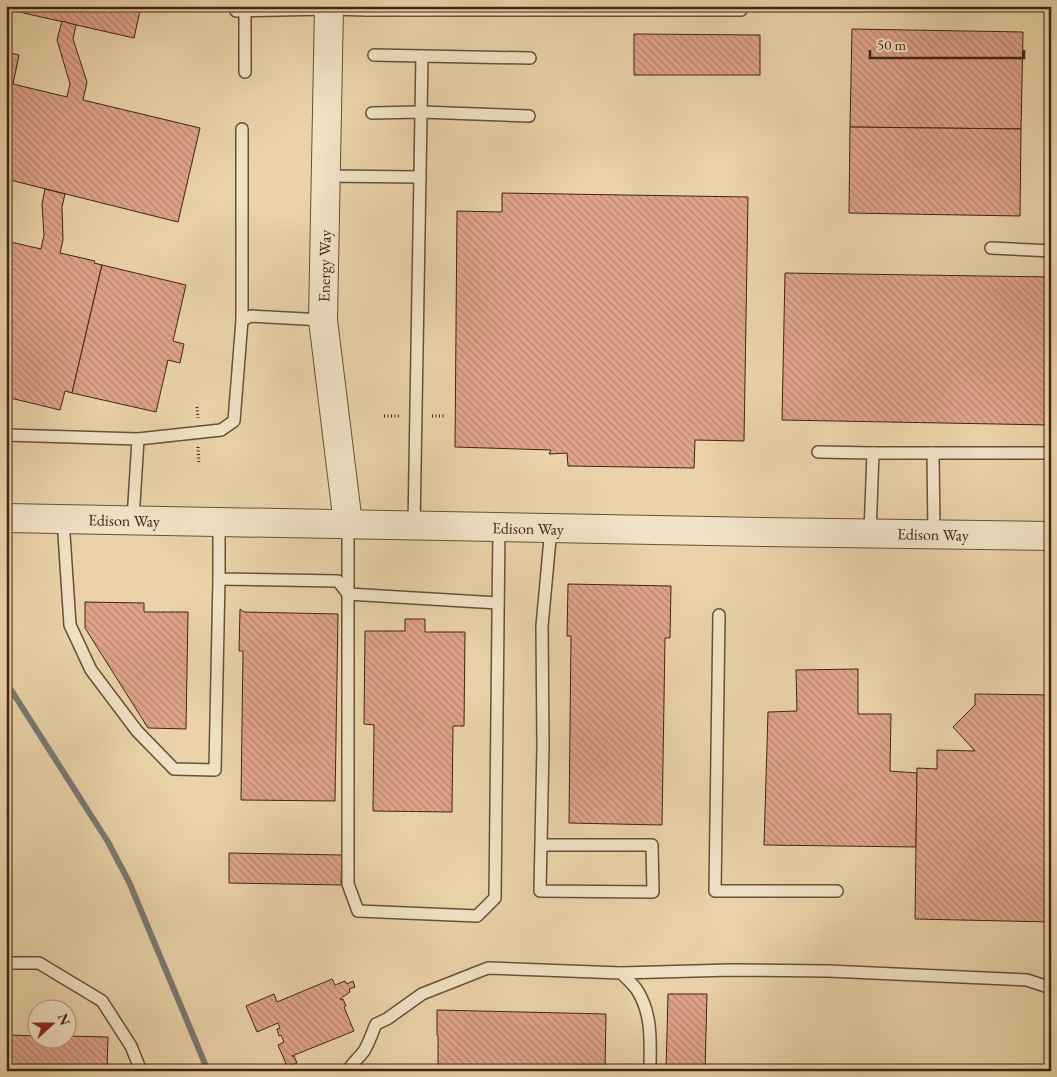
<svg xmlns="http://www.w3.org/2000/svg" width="1057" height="1077" font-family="'EB Garamond',serif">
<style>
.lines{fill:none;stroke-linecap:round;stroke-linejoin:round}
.stream{stroke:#787b73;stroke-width:6}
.building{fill:url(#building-back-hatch);stroke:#402514}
.service-casing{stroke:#6a5039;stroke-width:14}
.tertiary-casing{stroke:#6a5039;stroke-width:30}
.path{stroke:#402514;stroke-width:3;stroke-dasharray:1 2.5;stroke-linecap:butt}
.service{stroke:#f1e2c6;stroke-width:11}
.tertiary{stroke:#f1e2c6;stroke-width:28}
.labels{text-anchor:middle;stroke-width:4.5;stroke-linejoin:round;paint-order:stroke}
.street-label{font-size:16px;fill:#402514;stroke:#f1e2c6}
</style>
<defs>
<pattern id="building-back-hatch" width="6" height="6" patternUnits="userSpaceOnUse" patternTransform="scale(1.25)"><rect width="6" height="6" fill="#e0a48b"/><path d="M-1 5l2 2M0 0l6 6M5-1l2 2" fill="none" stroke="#b78570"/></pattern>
</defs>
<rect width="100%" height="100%" fill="#ead3a8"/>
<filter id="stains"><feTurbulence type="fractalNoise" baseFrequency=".004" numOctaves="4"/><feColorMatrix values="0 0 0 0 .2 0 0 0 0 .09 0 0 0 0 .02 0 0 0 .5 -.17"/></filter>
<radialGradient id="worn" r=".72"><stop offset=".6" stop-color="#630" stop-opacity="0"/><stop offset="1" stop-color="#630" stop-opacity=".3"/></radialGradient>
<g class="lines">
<path class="stream" d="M6 682 108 842 129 882 208 1071"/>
</g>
<g class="building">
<path d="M6 6H141L134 38 6 9Z"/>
<path d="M62 21 76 25 73 39 87 82 83 100 200 128 178 222 6 179V52L19 55 13 84 67 97 70 84 57 40Z"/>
<path d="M852 29 1023 32 1021 129 850 127Z"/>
<path d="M634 34 760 35V75H634Z"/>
<path d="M850 127 1021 129 1020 216 849 213Z"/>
<path d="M45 189 65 194 62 207 63 240 60 253 95 261 94 263 102 265 72 393 65 391 60 410 6 397V241L41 249 44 235 42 204Z"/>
<path d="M502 193 748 197 744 441 695 440 694 468 568 466 567 453 549 454 551 450 455 447 457 211 502 212Z"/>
<path d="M102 265 186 285 173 341 184 344 180 363 168 360 156 412 72 393Z"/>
<path d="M785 273 1051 277 1050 425 782 420Z"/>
<path d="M568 584 671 586 670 638H665L662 825 569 823 571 636H567Z"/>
<path d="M85 602 144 603V612H188L186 729 148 728 85 628Z"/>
<path d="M240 609 244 612 338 614 335 801 241 800 243 651H239Z"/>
<path d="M405 619H425V632H465L464 726H453L452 812 373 811 374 725 364 724 365 631H405Z"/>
<path d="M858 669V714H891L890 771 917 773 916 847 764 845 768 712 797 711 796 670Z"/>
<path d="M975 694 1051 695V922L915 919 917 768 937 769V750L975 751 953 727 975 705Z"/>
<path d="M229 853 342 855 341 885 229 883Z"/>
<path d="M332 979 335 985 345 981 347 984 353 981 355 987 349 989 350 992 340 999 341 1000 343 999 346 1006 344 1007 354 1031 292 1056H294L297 1063 287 1066 278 1045 284 1042 281 1035 279 1036 277 1029 280 1028 278 1023 257 1032 246 1006 274 994 277 1002Z"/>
<path d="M668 994H707L705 1071H666Z"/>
<path d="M437 1010 606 1014 605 1071H438V1035H437Z"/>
<path d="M6 1035 38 1036V1040H68V1036L108 1037 107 1071H6Z"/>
</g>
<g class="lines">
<g class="service-casing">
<g id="service">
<path d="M233 6 236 11 329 9 367 10V6"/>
<path d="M367 10H741V6"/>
<path d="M374 55 422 56"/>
<path d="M245 72V11"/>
<path d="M372 113 421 112 529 116"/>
<path d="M242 129V320"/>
<path d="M325 176 420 177"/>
<path d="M991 248 1051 251"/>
<path d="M6 435 138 439 133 520"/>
<path d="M138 439 221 430 234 421 242 320 251 316 323 320"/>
<path d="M818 452 873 453 870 534"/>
<path d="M873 453H933L934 534"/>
<path d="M933 453H1051"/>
<path d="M63 519 70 625 91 670 137 731 174 769 215 770 219 579"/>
<path d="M219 522V579L338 581 348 594 498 603"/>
<path d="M348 525V884L358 911 477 916 495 898 499 527"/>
<path d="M414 526 422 56 530 58"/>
<path d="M719 615 715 891H837"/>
<path d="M541 845H652L653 892 540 891 543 746 542 626 551 528"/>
<path d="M6 963H39L102 1001 131 1046 141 1071"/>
<path d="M621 973 730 970 828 971 1027 980 1051 988"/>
<path d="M348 1071C352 1063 359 1058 364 1051 369 1043 372 1033 376 1024L387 1019 422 994 488 968 621 973C626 978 633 984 637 990 653 1015 650 1043 650 1071"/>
</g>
</g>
<g class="tertiary-casing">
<g id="tertiary">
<path d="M329 6 323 320 348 524"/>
<path d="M6 518 762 532 1051 536"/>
</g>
</g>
<g class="path">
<path d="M197 407 198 418"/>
<path d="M384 416H401"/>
<path d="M432 416H444"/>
<path d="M198 447 199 464"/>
</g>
<use href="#service" class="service"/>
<use href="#tertiary" class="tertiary"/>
</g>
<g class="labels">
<g class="street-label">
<text transform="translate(324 266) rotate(-89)" y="6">Energy Way</text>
<text transform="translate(124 520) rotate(1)" y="6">Edison Way</text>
<text transform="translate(528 528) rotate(1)" y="6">Edison Way</text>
<text transform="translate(933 534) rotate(1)" y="6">Edison Way</text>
</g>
</g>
<rect width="1057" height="1077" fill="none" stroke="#ead3a8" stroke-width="25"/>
<rect x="8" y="8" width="1042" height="1062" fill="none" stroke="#402514" stroke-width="2.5"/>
<rect x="12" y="12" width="1032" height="1052" fill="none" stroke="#402514"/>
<g transform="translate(52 1024) rotate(69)"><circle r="24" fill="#f1e2c6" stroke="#aa967f"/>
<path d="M0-4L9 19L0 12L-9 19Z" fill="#8f2418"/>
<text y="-8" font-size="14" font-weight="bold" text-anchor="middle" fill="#402514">N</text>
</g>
<path d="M870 50v8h154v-8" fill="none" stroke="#402514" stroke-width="2.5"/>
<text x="877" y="50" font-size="15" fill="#402514" stroke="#f1e2c6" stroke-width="4" paint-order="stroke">50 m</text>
<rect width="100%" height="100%" filter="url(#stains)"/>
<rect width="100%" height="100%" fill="url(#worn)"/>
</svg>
